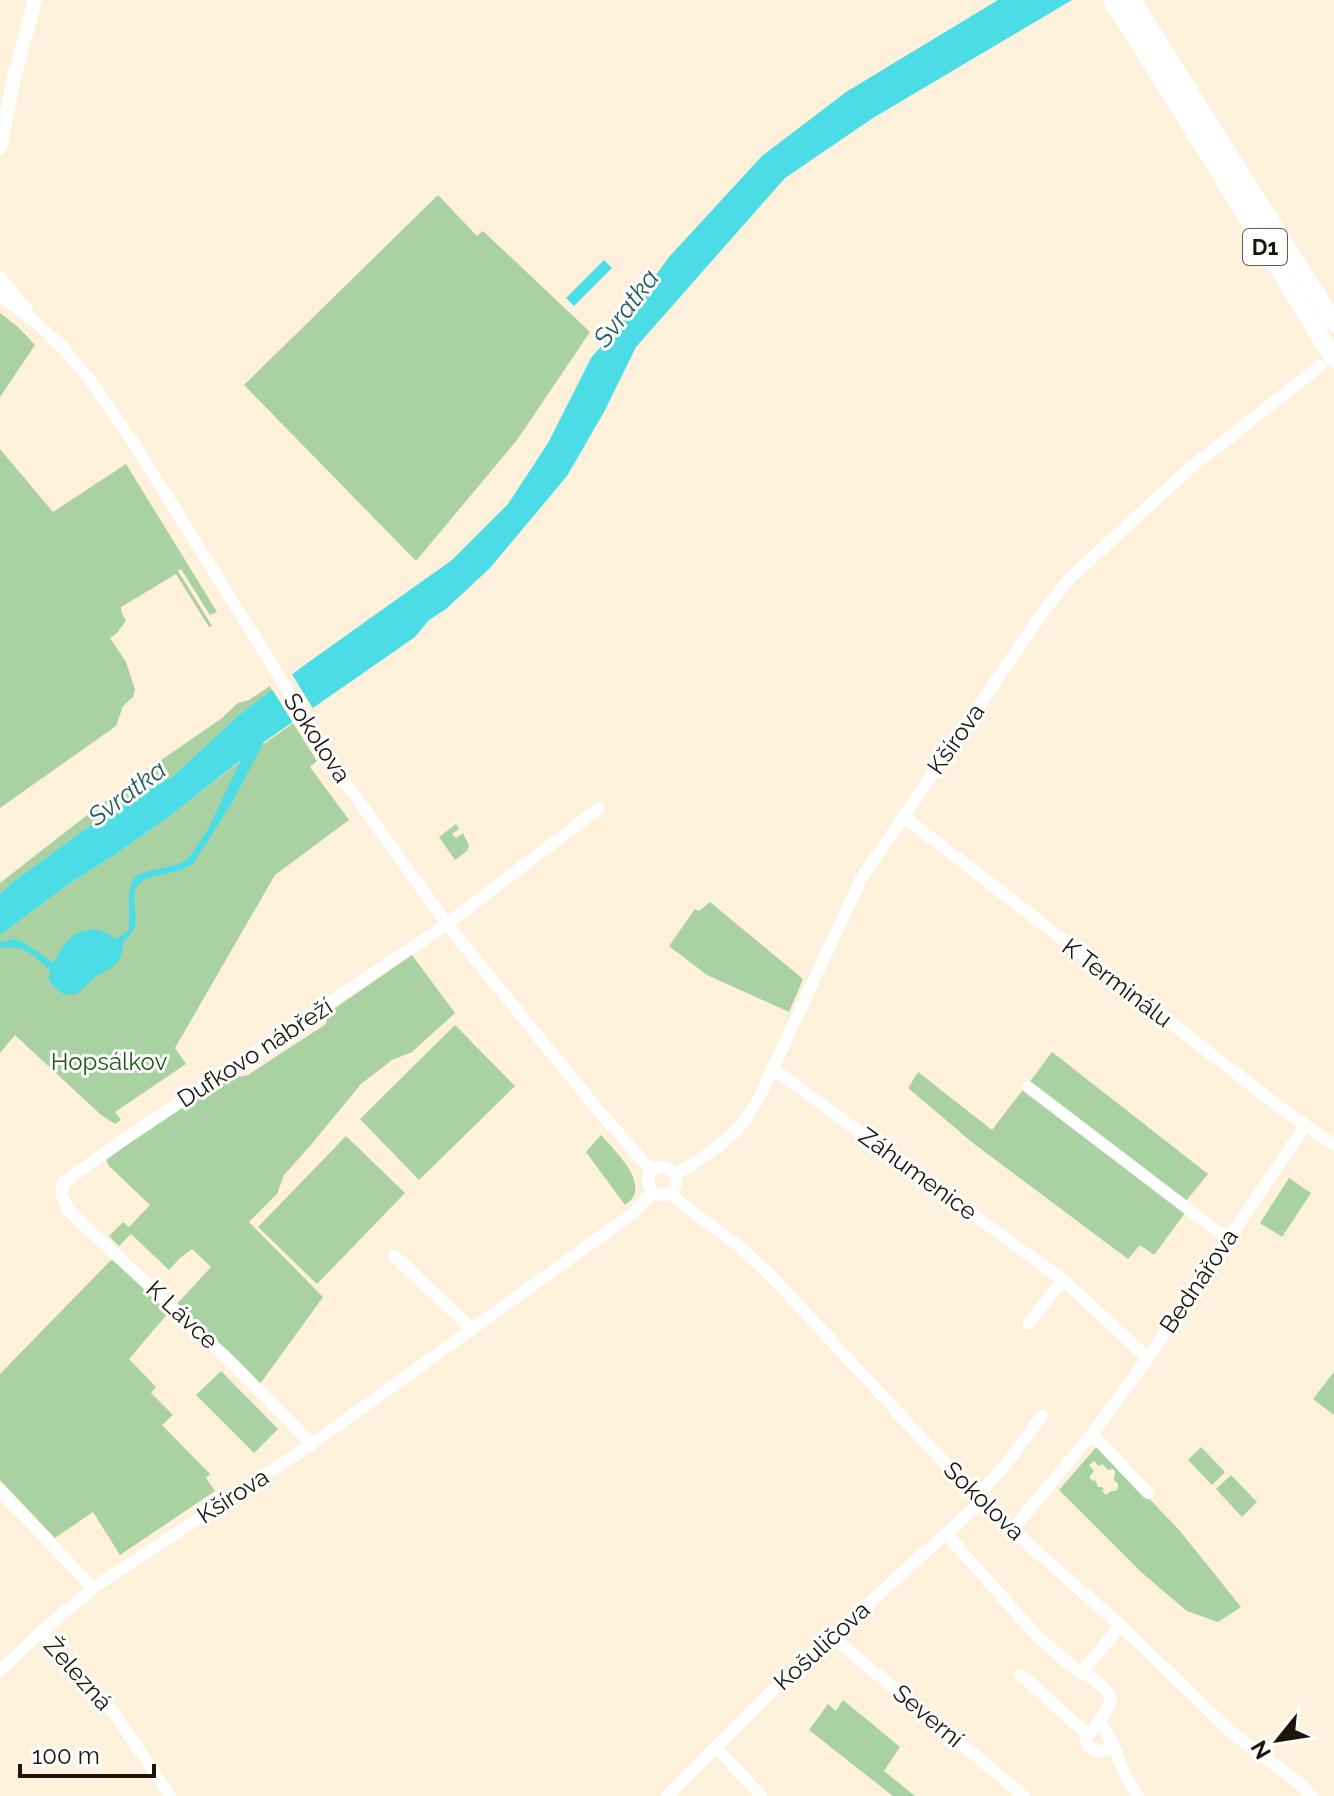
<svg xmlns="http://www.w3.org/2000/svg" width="1334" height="1796" font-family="Raleway,sans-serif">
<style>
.green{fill:#aad1a2;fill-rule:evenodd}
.water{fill:#4cdce6}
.pier{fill:#fef1dc}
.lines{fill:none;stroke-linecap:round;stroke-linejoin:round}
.minor{stroke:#fff;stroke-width:12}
.major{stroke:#fff;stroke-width:14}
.highway{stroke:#fff;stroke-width:18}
.labels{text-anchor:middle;stroke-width:6;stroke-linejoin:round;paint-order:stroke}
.shield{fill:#fff;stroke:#5f5b55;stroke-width:2}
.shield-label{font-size:22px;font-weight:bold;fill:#1b150c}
.street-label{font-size:24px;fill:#1b150c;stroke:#fff}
.park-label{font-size:24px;fill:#205c13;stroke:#fff}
.water-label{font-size:26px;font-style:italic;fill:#245e62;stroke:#fff}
</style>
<rect width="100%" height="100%" fill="#fef1dc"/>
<g class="green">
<path d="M438 195 477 236 483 231 590 332 517 440 416 561 244 385Z"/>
<path d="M0 313 18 327 35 345 0 397Z"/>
<path d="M0 449 53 512 126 464 217 612 210 615 181 569 178 571 212 626 209 627 176 574 121 607V611L126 621 117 633 110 638 126 662 135 690 133 697 123 706 116 726 0 808Z"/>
<path d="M270 686 272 690 241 713 173 776 98 820 14 881 0 894V883L131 781 222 718 238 703 249 700Z"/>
<path d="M293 723 317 761 310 767 349 820 275 875 175 1048 186 1064 115 1112 121 1120 115 1124 101 1115 15 1035 0 1053V935L69 884 116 854 174 813 243 759Z"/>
<path d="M456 824 459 829 452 834 456 838 463 833 469 846 467 851 455 860 439 837Z"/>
<path d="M710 902 803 979 789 1012 707 975 669 946 695 909 699 911Z"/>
<path d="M412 955 455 1013 412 1052 392 1060 361 1084 310 1146 284 1175 277 1194 249 1222 323 1297 260 1384 176 1305 211 1267 192 1249 180 1258 169 1270 131 1234 119 1246 109 1236 123 1222 129 1227 150 1205 108 1165 106 1158 225 1079 248 1075 326 1024 328 1013Z"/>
<path d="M455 1025 515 1086 419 1180 360 1119Z"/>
<path d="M1052 1052 1208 1174 1186 1201 1029 1083Z"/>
<path d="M918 1072 992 1130 1025 1087 1185 1213 1154 1255 1140 1245 1128 1259 973 1143 908 1088Z"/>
<path d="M601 1135C615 1151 654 1187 625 1205L586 1152Z"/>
<path d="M346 1136 405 1193 317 1284 258 1227Z"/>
<path d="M1289 1178 1311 1193 1282 1237 1260 1223Z"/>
<path d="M111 1260 116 1262 169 1312 129 1359 156 1387 151 1393 173 1415 162 1425 210 1474 206 1478 215 1491 120 1555 93 1512 55 1538 0 1480V1374Z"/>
<path d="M221 1371 278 1429 254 1453 196 1395Z"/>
<path d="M1334 1372V1415L1313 1399Z"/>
<path d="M1098 1445 1180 1531 1241 1607 1218 1622 1187 1611 1141 1572 1059 1490ZM1094 1461 1099 1466 1102 1464 1108 1470 1113 1469 1115 1471 1114 1480 1118 1484V1488L1115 1491H1111L1106 1495 1102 1491 1104 1489 1102 1487H1098L1095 1480 1093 1481 1089 1477 1094 1471 1089 1465Z"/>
<path d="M1201 1447 1225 1472 1212 1485 1188 1460Z"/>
<path d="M1231 1475 1257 1502 1242 1517 1216 1489Z"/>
<path d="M843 1700 900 1747 884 1771 915 1796H893L809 1730 828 1704 836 1711Z"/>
</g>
<g class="water">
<path d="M998 0H1072L873 118 785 178 636 347 604 412 567 476 490 568 446 609 429 620 415 637 264 742 230 806 193 864 181 870 145 879 136 887 134 897 136 920 135 927 131 934 124 941 120 959 115 965 94 978 78 993C64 998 57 991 49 980L50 970C31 954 27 945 0 948V942L14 939 23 942 54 963C65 936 88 917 115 939L129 930V893L133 879 141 873 179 864 188 859 208 829 241 760 174 813 116 854 69 884 0 935V894L14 881 98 820 173 776 241 713 306 664 452 560 508 504 548 443 591 358 617 328 669 257 762 156 846 92Z"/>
<path d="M604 260 612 268 574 306 566 298Z"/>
</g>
<path class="pier" d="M290 671 315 712 295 726 270 686Z"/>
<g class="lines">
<g class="minor">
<path d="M0 277 27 310"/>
<path d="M0 295 39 325 64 349 90 380 135 445 345 782 447 924 597 1109 652 1171"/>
<path d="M903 816 1281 1108 1334 1145"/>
<path d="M772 1068 1063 1280 1148 1358"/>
<path d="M1028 1087 1217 1231 1229 1236"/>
<circle cx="662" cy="1181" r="14"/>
<path d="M675 1174C692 1166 730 1140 741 1125 748 1117 753 1107 759 1098L861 879 1043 612 1070 578 1190 468 1320 366"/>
<path d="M671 1193 681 1203 741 1248 772 1277 928 1445 1004 1523 1121 1626 1231 1732 1299 1783 1312 1796"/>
<path d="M394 1256 472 1329"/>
<path d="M1028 1324 1063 1280"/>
<path d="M1092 1434 1148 1493"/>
<path d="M312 1444 232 1363 68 1210 61 1193 63 1183 122 1141 447 924 599 808"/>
<path d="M0 1490 93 1588"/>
<path d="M977 1496 1005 1465 1042 1416"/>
<path d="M1012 1530 1092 1434 1148 1358 1305 1126"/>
<path d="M946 1534 1038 1637 1080 1673C1093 1676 1106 1687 1111 1699 1107 1715 1095 1725 1086 1739L1088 1746 1098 1752 1107 1749 1112 1742 1100 1722"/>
<path d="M41 1632 114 1713 170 1796"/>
<path d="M832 1637 1024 1796"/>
<path d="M0 1671 41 1632 93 1588 312 1444 632 1214 653 1192"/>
<path d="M1080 1673 1121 1626"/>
<path d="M1021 1675 1088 1735"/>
<path d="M1112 1742 1127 1779 1138 1796"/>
<path d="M716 1747 761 1796"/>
<path d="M667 1796 769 1694 982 1501"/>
</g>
<path class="major" d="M0 147 14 78 35 0"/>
<g class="highway">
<path d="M1112 0 1207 152 1334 359"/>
<path d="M1132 0 1334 323"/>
</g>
</g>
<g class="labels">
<rect class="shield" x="1243" y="229" width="44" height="36" rx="6"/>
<g class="shield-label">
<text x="1265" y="255">D1</text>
</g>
<g class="street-label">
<text transform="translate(317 738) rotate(57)" y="8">Sokolova</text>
<text transform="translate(956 739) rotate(-55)" y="8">Kšírova</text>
<text transform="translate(1117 983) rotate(37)" y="8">K Terminálu</text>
<text transform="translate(255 1053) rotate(-33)" y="8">Dufkovo nábřeží</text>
<text transform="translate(918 1174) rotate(36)" y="8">Záhumenice</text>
<text transform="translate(1199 1281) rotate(-56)" y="8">Bednářova</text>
<text transform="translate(182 1315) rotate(43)" y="8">K Lávce</text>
<text transform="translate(233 1496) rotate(-33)" y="8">Kšírova</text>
<text transform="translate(984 1501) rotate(44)" y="8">Sokolova</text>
<text transform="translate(822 1646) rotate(-42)" y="8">Košuličova</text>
<text transform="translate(78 1674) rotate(48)" y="8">Železná</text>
<text transform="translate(928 1716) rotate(40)" y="8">Severní</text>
</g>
<g class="park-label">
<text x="109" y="1070">Hopsálkov</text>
</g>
<g class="water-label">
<text transform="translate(626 308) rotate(-53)" y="9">Svratka</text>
<text transform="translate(127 793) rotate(-37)" y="9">Svratka</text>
</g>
</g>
<g transform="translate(1278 1740) rotate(240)" stroke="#ffffff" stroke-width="6" paint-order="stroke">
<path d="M0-6L14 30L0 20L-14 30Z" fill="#1b150c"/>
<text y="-12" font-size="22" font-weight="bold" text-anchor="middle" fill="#1b150c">N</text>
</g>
<path d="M20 1764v12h134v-12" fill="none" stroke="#1b150c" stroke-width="4"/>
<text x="32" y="1764" font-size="24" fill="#1b150c" stroke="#ffffff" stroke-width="6" paint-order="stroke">100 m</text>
</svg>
